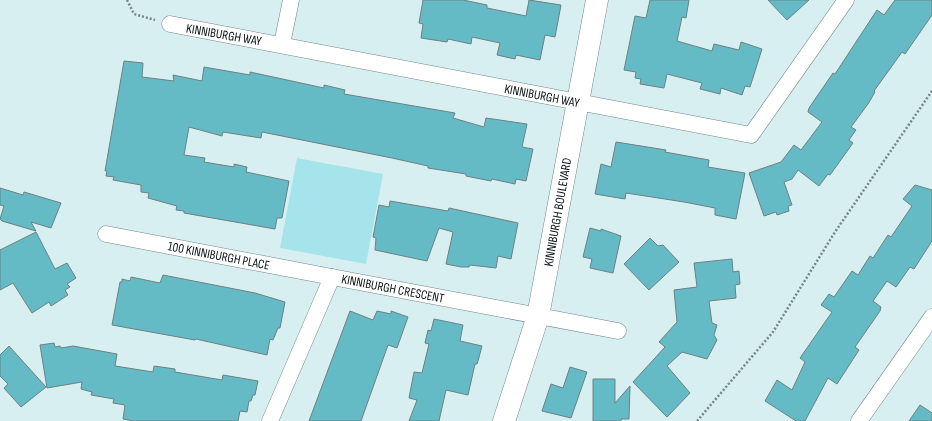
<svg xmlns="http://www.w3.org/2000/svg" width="932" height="421" font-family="'Sofia Sans Condensed',sans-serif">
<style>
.green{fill:#a6e4eb}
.building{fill:#65bbc5;stroke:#6c8183}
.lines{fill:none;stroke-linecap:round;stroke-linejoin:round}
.street-casing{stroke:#728789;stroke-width:17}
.secondary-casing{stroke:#728789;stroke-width:23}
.path{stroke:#758587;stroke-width:2.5;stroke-dasharray:2 2;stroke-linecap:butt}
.street{stroke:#fff;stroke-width:16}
.secondary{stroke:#fff;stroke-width:22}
.labels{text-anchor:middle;stroke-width:4;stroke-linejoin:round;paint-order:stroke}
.street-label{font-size:13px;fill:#091112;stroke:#fff}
</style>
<rect width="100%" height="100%" fill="#d8eff1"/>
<path class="green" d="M297 158 383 174 366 264 280 248Z"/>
<g class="building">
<path d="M423 0H463L487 5V8L526 16 529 0 561 5 555 37 545 35 540 60 516 55 515 59 497 55 500 43 472 37 471 44 448 39 447 42 421 38 423 24 419 23Z"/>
<path d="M650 0H689L686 18 682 17 677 41 712 51 714 44 739 50 741 42 762 49 750 87 745 86 742 95 721 88 720 94 700 89 702 83 667 74 664 88 640 84 641 79 635 78 636 72 624 70 635 16 646 18Z"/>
<path d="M768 0H809L787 20Z"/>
<path d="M895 0H932V15L905 54 902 52 874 91 875 92 868 104 851 127 856 130 849 140 853 143 830 175 828 174 819 186 798 170 792 179 784 182 792 205 788 206 789 211 777 215 776 212 764 216 749 173 781 162 794 145 801 150 822 122 808 112 809 108 833 73 835 74 877 10 884 15Z"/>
<path d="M124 61 143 63 142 77 174 81 173 75 202 81 204 67 250 75V72L324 88V85L345 90 344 94 455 113 453 118 484 127 486 118 527 124 522 147 533 149 526 181 516 179 515 184 492 179 491 181 466 176V174L428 168V166L392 158 262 132 261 138 223 132 222 136 189 127 184 155 205 158 204 162 234 167V164L247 167 246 172 289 181 282 218H277L275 229 184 213V211L176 210 177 206 148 198 149 193 141 192V185L113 180 114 177 106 176 107 171H105Z"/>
<path d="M616 142 666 150 665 152 709 160 708 167 745 173 736 219 715 215V208L684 202 626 193 625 199 595 194 601 164 611 167Z"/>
<path d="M915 185 932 190V241L914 269 910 267 896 287 887 281 873 301 881 307 880 311 855 347 859 350 837 384 828 378 805 421H796L765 401 777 380 792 390 805 362 800 358 832 312 821 305 829 294 834 297 852 271 858 275 870 256 873 258 888 235 891 237 912 206 903 199Z"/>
<path d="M0 188 23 195 24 192 61 203 51 228 31 222 36 231 2 221 0 219 4 206 0 205Z"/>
<path d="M390 201 448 211 449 208 518 223 511 259 498 256 496 268 470 265 469 267H461L446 264 453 232 439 228 427 261 375 250 376 238 373 237 379 205 389 207Z"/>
<path d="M590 228 601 231V229L621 236 613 273 590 268 592 259 583 257Z"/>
<path d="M36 232 55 269 67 263 76 278 67 284 70 287 65 290 68 295 51 306 49 302 32 313 13 283 0 290V250Z"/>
<path d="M650 238 658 246 663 245 679 262 649 290 624 264Z"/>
<path d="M732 259 733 272 739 271 740 284 735 285 736 298 709 301 712 323 717 325 714 335 717 340 707 359 682 352 667 366 690 393 667 417 633 382 665 347 659 342 677 322 674 290 697 287 694 263Z"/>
<path d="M163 275 255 293 285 302 280 328H278L273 340 270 339 267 355 196 339 195 340 112 325 120 282H122V279L130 281 131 277 160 283Z"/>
<path d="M350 311 373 320 377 311 391 314V311L408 317 397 348 388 345 361 421H309Z"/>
<path d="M434 319 463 325 460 341 482 346 478 361 477 364H475L468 395 446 390 439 421H409L417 400 409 398 414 372 422 373 429 344 425 343 428 330 431 331Z"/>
<path d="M54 343 55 347 60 346 61 348 73 346 117 354 115 366 153 372 154 366 175 369V372L222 380 223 375 258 381 255 395H253L251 401H249L247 412 240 411 238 421H134L123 419 125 405 113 403 114 399 91 395 92 392 81 389 82 382 47 388 40 345Z"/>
<path d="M9 346 46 387 21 407 4 388 8 384 0 376V355Z"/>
<path d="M570 367 587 372 571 418 542 411 551 384 563 388Z"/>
<path d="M593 379H615V403L630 386 629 419H621V421H593Z"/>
<path d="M920 405 932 413V421H909Z"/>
</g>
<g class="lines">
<g class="street-casing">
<g id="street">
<path d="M170 24 751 135 846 0"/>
<path d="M282 44 291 0"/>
<path d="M106 234 332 277"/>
<path d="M270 421 332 277 618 331"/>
<path d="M859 421 932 317"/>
</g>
</g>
<g class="secondary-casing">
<path id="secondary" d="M504 421 538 316 597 0"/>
</g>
<g class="path">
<path d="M127 0 134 14 155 20"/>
<path d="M697 421 773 332 835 232 932 91"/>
</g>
<use href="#street" class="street"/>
<use href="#secondary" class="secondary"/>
</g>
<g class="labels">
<g class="street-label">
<text transform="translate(224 34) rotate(10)" y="5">KINNIBURGH WAY</text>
<text transform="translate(542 95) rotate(11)" y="5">KINNIBURGH WAY</text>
<text transform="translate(557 212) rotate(-80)" y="5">KINNIBURGH BOULEVARD</text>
<text transform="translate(219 255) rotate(11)" y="5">100 KINNIBURGH PLACE</text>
<text transform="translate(393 288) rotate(11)" y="5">KINNIBURGH CRESCENT</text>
</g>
</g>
</svg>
